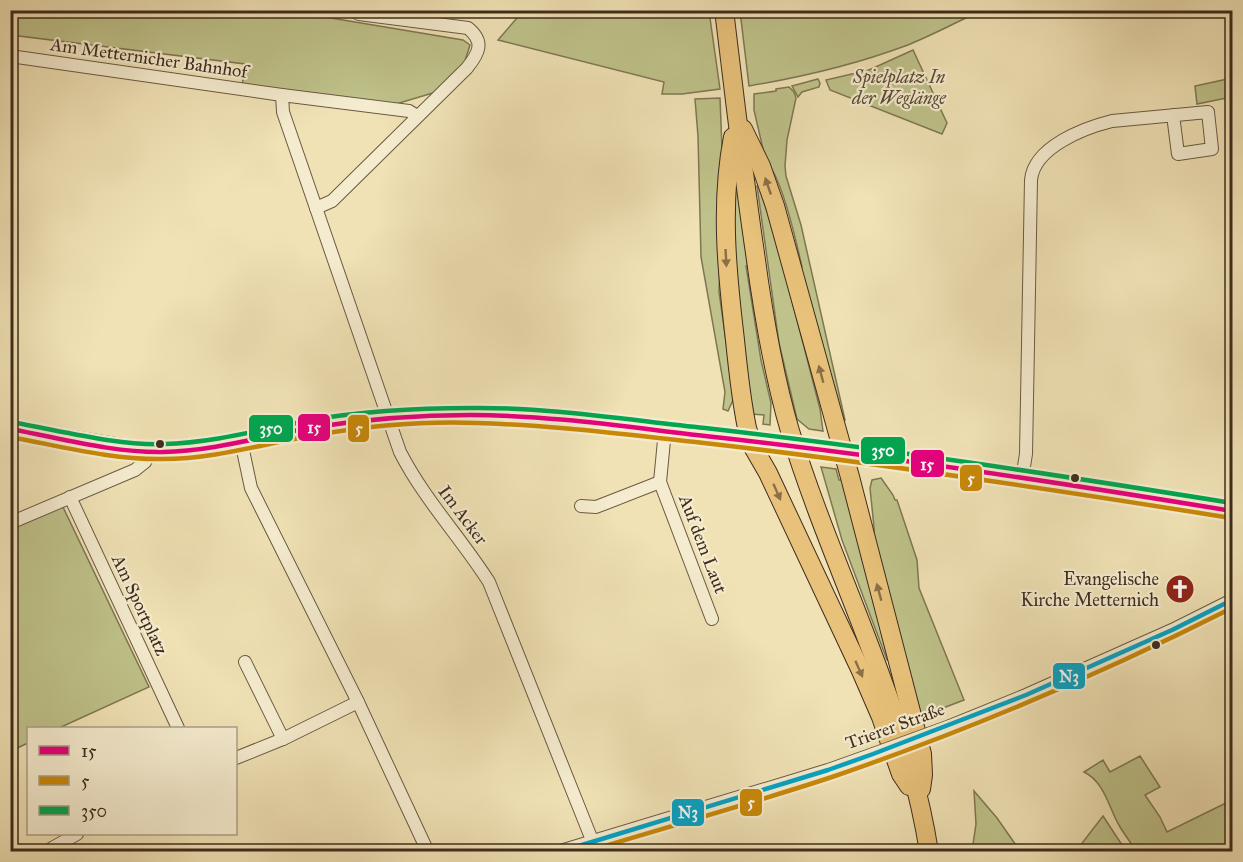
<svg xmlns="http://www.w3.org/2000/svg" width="1243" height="862" font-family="'IM FELL Great Primer',serif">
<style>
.green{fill:#bfc28a;stroke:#7e7754;stroke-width:1.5}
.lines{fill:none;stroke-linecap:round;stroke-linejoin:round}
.street-casing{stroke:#6a5a44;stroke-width:14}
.secondary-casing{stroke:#3e2c1e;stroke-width:19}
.primary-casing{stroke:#3e2c1e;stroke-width:20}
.street{stroke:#f5eccf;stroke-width:12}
.secondary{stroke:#f5eccf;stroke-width:16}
.primary{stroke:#e8c17a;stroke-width:18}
.street-bridge-casing{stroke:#6a5a44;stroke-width:14;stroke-linecap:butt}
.primary-bridge-casing{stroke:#3e2c1e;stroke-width:20;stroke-linecap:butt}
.street-bridge{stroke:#f5eccf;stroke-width:12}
.primary-bridge{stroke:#e8c17a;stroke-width:18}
.bus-1-casing{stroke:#f5eccf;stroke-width:9}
.bus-2-casing{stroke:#f5eccf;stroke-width:9}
.bus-3-casing{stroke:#f5eccf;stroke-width:9}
.bus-4-casing{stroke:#f5eccf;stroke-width:9}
.bus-1{stroke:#e5007d;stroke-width:4.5}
.bus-2{stroke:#c98808;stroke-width:4.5}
.bus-3{stroke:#00a651;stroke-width:4.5}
.bus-4{stroke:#03a3c5;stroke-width:4.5}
.oneway{fill:#8a6f47}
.bus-dot{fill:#3e2c1e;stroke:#f5eccf;stroke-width:2}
.labels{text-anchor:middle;stroke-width:4.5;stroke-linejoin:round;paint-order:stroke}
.street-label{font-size:18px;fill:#3e2c1e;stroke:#f5eccf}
.park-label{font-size:18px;font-style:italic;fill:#584a34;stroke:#f5eccf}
.poi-label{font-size:18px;fill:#3e2c1e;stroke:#f5eccf;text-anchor:end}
.line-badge{stroke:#f5eccf;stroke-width:2}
.badge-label{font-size:16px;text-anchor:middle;font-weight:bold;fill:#fff}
</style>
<rect width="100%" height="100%" fill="#f0e2b5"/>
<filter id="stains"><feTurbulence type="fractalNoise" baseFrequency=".00333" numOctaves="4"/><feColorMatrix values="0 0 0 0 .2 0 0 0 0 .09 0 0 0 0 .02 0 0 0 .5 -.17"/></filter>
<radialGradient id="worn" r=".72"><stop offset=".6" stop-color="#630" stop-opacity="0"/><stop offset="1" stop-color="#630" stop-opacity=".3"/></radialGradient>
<g class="green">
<path d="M283 10 463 40 470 45 464 64 436 92 396 104 242 86 245 64 11 35V11Z"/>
<path d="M523 11H709L720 89 682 94H662L664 82 498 40Z"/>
<path d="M740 11V10L981 11C956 22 931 36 905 46 854 65 802 77 749 86Z"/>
<path d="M913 50 947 123 942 134 830 90 826 80 869 70Z"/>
<path d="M1232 78V97L1197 104 1195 86Z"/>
<path d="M818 79 820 83 819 87 802 92 798 97 792 86Z"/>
<path d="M789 87 794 92 796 98 787 140 785 166 786 176 801 225 845 420H839L799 268 802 267C797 245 782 175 766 162L754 110V94L776 91V89Z"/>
<path d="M720 98 723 175 719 292 734 398 728 411 723 409 725 392 701 257 698 136 695 99Z"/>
<path d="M734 178H737L748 265 746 266 761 360 771 403 770 425 763 424 764 415 752 414 733 270Z"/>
<path d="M757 186H759L779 250 820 409 823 431 809 429 797 419 779 343Z"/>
<path d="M821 467 836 469 839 480H842L889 660H887L842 540Z"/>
<path d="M881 478 893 495 895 500H897L917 560 919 588 964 700 943 708 945 713 923 721 875 552 874 527 870 488 872 480Z"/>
<path d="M62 505 149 687 59 728H28V743L11 751 10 528Z"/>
<path d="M1140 756 1160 787 1145 795 1160 817 1167 832 1232 800V851H1136C1131 843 1125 835 1120 827 1109 809 1105 782 1084 772L1103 760 1110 772Z"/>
<path d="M974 791 997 818 1020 851H972L976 824Z"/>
<path d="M1103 816 1126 851H1076Z"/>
</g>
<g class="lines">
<g class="street-casing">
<g id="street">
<path d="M10 56 282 95"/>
<path d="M417 116 409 111 282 95 283 112 400 452C424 499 461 538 489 582L592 840"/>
<path d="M316 208 332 201 467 68C479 53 485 42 468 28L359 14 352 10"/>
<path d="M665 430 660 482 712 619"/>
<path d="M241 441 251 488 358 702 428 852"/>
<path d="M1022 479 1026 454 1031 180C1034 147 1084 128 1112 121L1208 112 1212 149 1178 154 1173 115"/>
<path d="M70 497 178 728"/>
<path d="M581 506 596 507 660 482"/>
<path d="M10 523 135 470 145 462 150 452"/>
<path d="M245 662 283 739"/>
<path d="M950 726 1026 695 1172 630 1232 600"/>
<path d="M236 758 283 739 358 702"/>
<path d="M45 852 77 834"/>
<path d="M557 852 828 770 873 754"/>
</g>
</g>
<g class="secondary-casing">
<path id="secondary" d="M10 429 150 452 217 446 362 420 415 416 532 417 750 440"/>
</g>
<g class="primary-casing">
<g id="primary">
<path d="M724 10C734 91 743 172 755 253 763 313 773 373 790 431 833 572 906 704 929 852"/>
<path d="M743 129 761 166 775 206 850 477 922 754 923 775 921 789"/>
<path d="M733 137C720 204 727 273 735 340 738 370 741 399 747 428L753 447 768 473 861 671 881 717 901 774 909 786"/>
<path d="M815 448 1074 485 1232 511"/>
</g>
</g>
<use href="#street" class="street"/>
<use href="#secondary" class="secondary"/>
<use href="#primary" class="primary"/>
<g class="street-bridge-casing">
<path id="street-bridge" d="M873 754 950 726"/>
</g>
<g class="primary-bridge-casing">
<path id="primary-bridge" d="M774 443 815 448"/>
</g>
<use href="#street-bridge" class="street-bridge"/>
<use href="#primary-bridge" class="primary-bridge"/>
<g class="bus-1-casing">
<path id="bus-1" d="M10 429C60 438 113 453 163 452 215 451 266 435 316 427 367 419 419 415 470 415 549 415 627 427 705 436 881 455 1057 482 1232 511"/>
</g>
<g class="bus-2-casing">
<g id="bus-2">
<path d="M10 437C60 446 113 460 163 459 215 459 266 443 316 435 368 426 423 421 476 423 552 425 628 435 704 443 880 463 1056 490 1231 518"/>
<path d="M585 852C667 827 750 804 832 777 969 730 1103 673 1232 608"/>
</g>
</g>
<g class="bus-3-casing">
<path id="bus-3" d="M11 422C58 430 118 446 164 444 213 443 263 429 311 420 363 411 418 408 471 408 549 407 628 420 705 428 882 448 1057 475 1232 503"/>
</g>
<g class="bus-4-casing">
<path id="bus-4" d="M559 852 828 770 873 754 1026 695 1172 630 1232 600"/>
</g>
<use href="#bus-1" class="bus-1"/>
<use href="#bus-2" class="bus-2"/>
<use href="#bus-3" class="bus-3"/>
<use href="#bus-4" class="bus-4"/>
</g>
<defs><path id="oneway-solid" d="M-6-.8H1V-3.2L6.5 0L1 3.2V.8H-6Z" transform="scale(1.5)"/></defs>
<g class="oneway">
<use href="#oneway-solid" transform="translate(768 186) rotate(-109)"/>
<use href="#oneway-solid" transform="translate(726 258) rotate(87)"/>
<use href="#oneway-solid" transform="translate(821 374) rotate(-105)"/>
<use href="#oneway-solid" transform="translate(777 492) rotate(66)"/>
<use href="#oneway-solid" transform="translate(879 592) rotate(-105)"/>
<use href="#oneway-solid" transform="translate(859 669) rotate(66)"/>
</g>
<defs>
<g id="church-disc" transform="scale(1.5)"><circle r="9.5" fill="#8f2418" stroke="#f5eccf"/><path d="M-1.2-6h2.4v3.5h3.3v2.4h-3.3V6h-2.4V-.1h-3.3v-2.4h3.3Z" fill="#fff"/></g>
</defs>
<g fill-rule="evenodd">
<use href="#church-disc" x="1180" y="589"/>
</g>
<g class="bus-dot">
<circle cx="160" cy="444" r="5"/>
<circle cx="1075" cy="478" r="5"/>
<circle cx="1156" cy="645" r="5"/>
</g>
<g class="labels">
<g class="street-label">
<text transform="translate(149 58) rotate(8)" y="6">Am Metternicher Bahnhof</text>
<text transform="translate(463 515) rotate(53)" y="6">Im Acker</text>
<text transform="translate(703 544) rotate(69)" y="6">Auf dem Laut</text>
<text transform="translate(140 605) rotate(65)" y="6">Am Sportplatz</text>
<text transform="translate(895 726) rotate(-20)" y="6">Trierer Straße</text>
</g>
<g class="park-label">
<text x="899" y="83">Spielplatz In<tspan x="899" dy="21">der Weglänge</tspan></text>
</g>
<g class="poi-label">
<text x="1159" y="585">Evangelische<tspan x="1159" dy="21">Kirche Metternich</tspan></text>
</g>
</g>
<g class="line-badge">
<rect x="297" y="413" width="34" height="29" rx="6" fill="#e5007d"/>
<rect x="248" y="414" width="46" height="29" rx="6" fill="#00a651"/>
<rect x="347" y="414" width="23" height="29" rx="6" fill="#c98808"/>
<rect x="860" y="436" width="46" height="29" rx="6" fill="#00a651"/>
<rect x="910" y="449" width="35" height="29" rx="6" fill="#e5007d"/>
<rect x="959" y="464" width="24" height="28" rx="6" fill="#c98808"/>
<rect x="1052" y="662" width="34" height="28" rx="6" fill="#03a3c5"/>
<rect x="739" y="788" width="24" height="29" rx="6" fill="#c98808"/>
<rect x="671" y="798" width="34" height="29" rx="6" fill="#03a3c5"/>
</g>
<g class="badge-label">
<text x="314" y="433">15</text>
<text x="271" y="434">350</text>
<text x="359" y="434">5</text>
<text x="883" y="456">350</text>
<text x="927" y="470">15</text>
<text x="971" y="484">5</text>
<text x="1069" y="682">N3</text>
<text x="751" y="808">5</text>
<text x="688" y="818">N3</text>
</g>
<rect width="1243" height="862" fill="none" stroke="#f0e2b5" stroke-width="36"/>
<rect x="12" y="12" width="1219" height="838" fill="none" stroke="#3e2c1e" stroke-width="3"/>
<rect x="18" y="18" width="1207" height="826" fill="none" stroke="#3e2c1e" stroke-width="1.5"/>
<rect x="27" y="727" width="210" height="108" fill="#f5eccf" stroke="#ac9f88" stroke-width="1.5"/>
<rect x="39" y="746" width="30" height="9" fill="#e5007d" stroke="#ac9f88" stroke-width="1.5"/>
<text x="81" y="757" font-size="18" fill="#3e2c1e">15</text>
<rect x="39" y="776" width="30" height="9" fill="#c98808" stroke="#ac9f88" stroke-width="1.5"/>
<text x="81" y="787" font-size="18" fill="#3e2c1e">5</text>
<rect x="39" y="806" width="30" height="9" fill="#00a651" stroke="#ac9f88" stroke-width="1.5"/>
<text x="81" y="817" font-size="18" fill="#3e2c1e">350</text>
<rect width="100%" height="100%" filter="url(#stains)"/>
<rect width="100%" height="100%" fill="url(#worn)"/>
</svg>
